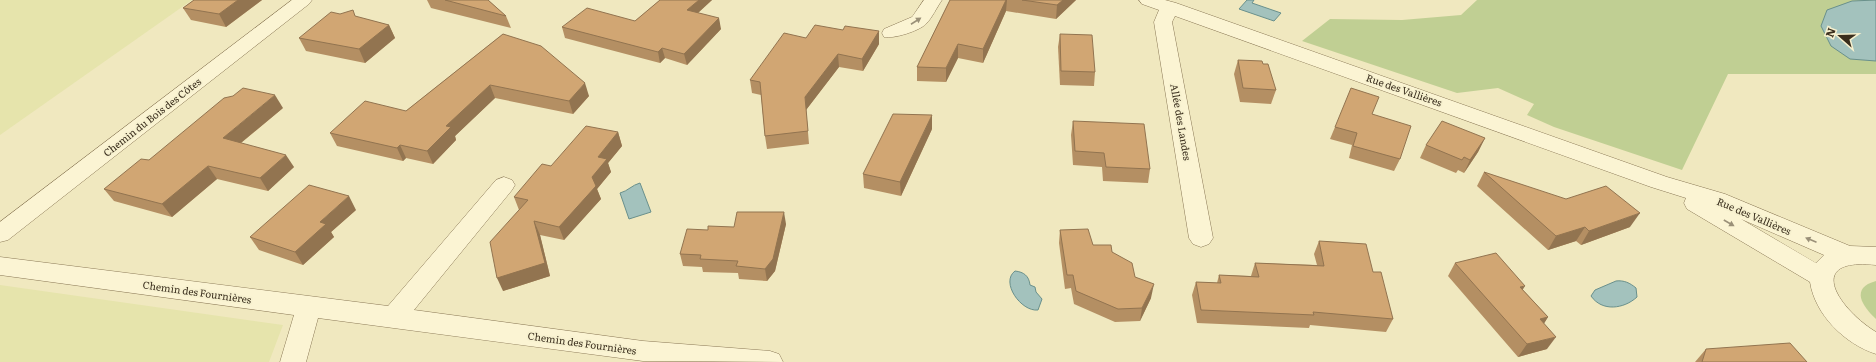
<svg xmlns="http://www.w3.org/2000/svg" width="1876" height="362" font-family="Literata,serif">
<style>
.farmland{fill:#e6e4ac}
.green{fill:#c0cf93}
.water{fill:#a3c2bd;stroke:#69908c}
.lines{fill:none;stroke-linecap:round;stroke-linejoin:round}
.minor-casing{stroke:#8a7856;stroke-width:1}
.minor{fill:#fbf4d3;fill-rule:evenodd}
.wall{fill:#b48f63}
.shaded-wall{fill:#927450}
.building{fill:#d1a673;stroke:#927450}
.oneway{fill:#9a9078}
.labels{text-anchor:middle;stroke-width:3.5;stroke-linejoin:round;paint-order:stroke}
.street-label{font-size:10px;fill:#392d1c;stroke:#f7f1cf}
</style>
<rect width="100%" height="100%" fill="#f0e8bf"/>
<g class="farmland">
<path d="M0 0H192L0 135Z"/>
<path d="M0 285 283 325 269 362H0Z"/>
</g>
<g class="green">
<path d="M1477 0H1876V74H1728L1682 170 1554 127 1527 115 1534 104 1498 88 1457 93 1302 41 1330 19 1402 20 1461 15Z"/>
<path d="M1876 281V319C1862 306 1850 288 1876 281Z"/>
</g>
<g class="water">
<path d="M1247 0H1254L1252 3 1281 13 1274 21 1239 9Z"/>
<path d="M1876 0V61L1850 59 1831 46 1821 26 1827 10 1852 1Z"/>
<path d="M640 183 651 212 629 219 620 193C628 191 632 185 640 183Z"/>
<path d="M1015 271C1024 272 1029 276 1030 285L1035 287 1036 292 1042 299 1038 310C1021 312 1000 282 1015 271Z"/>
<path d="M1616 281C1624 280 1630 283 1636 288L1637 297C1624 309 1602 312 1591 296L1595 290Z"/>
</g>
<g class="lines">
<g class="minor-casing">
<g id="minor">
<path d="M292 0H312L309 4 8 240 0 242V222Z"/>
<path d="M924 0H942C937 7 932 18 926 24 919 31 894 39 884 37L882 33 884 29 912 17Z"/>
<path d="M1139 0H1165L1176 3 1667 177 1725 194 1850 246 1876 247V265C1802 257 1840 310 1876 332V354C1845 344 1815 315 1810 282L1687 209 1684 203 1686 198 1651 187 1175 16 1172 22 1213 238 1209 244 1201 247 1193 244 1189 238 1154 22 1159 10 1142 4ZM1741 219 1824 255 1816 263Z"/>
<path d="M504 177 512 180 515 185 512 190 414 310 643 341 770 351 779 354 783 362 643 361 318 318 306 362H280L294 315 0 275V257L388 306 496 180Z"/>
</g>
</g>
<use href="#minor" class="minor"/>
</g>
<g class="wall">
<path d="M194 0H262L226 27 191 20 183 8Z"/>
<path d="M427 0H488L506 16 511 28 431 8Z"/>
<path d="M660 0H712L698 13 721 29 687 65 665 58 660 63 565 38 562 27 635 21Z"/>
<path d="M950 0H1076L1056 19 1006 11 983 63 958 58 946 82 917 81V67Z"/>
<path d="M356 17 389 25 395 38 365 63 306 51 299 38Z"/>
<path d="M843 30 879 31V44L863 71 839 67 806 110 809 144 767 149 765 136 761 95 752 93 750 80Z"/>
<path d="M503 34 589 96 573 114 495 98 455 136 456 140 433 164 406 158 403 161 337 146 330 133 406 111Z"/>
<path d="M1060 34 1095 72 1094 86 1060 85 1058 47Z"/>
<path d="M1238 60 1276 90 1271 104 1240 102 1234 74Z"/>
<path d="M283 108 241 143 294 167 268 191 217 179 172 217 114 201 104 189Z"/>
<path d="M1372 114 1400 159 1394 171 1349 158 1352 145 1330 139 1335 127Z"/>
<path d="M1073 121 1150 169 1148 183 1103 181 1102 167 1073 165 1071 135Z"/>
<path d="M932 129 901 196 864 188 863 174Z"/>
<path d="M618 132 622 146 608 163 611 172 597 189 601 199 564 240 540 235 550 276 503 291 519 210 514 197 551 166Z"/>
<path d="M1485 138 1478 152 1464 173 1458 170 1456 173 1420 158 1426 145Z"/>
<path d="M1484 172 1630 227 1581 245 1576 241 1548 250 1477 186Z"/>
<path d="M356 210 331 232 334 237 303 265 259 250 250 237Z"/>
<path d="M786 224 775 271 767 281 739 279 738 273 703 272 702 267 683 266 680 254 734 227Z"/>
<path d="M1060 230 1093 245 1112 252 1135 277 1151 298 1140 321 1115 322 1074 304 1071 288 1065 289 1059 243Z"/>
<path d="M1319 241 1373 272 1393 319 1386 332 1310 325 1309 328 1197 323 1192 295 1196 282 1217 283 1219 275 1251 276 1255 263 1317 265 1314 254Z"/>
<path d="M1455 263 1523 290 1548 317 1544 323 1547 349 1518 357 1448 276Z"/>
<path d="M1706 349 1807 362H1695Z"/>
</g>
<g class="shaded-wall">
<path d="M238 0H262L226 27 219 14Z"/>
<path d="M699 0H712L689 21 687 10Z"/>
<path d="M1006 0H1007L1006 11 983 63V49Z"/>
<path d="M1063 0H1076L1056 19 1057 5Z"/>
<path d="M719 18 721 29 687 65 684 54Z"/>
<path d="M389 25 395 38 365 63 359 49Z"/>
<path d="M879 31V44L863 71 862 59Z"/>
<path d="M958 44V58L946 82V68Z"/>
<path d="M662 48 665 58 660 63 658 52Z"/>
<path d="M838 54 839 67 806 110 809 144 805 97Z"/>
<path d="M585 83 589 96 573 114 569 101Z"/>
<path d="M490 85 495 98 455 136 456 140 433 164 427 151 446 126Z"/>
<path d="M275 95 283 108 231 151 223 138Z"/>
<path d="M932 115V129L901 196 900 182Z"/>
<path d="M618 132 622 146 608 163 611 172 597 189 601 199 564 240 559 227 592 177 598 157Z"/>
<path d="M1485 138 1478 152 1464 173 1470 160Z"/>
<path d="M400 145 406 158 403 161 397 148Z"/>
<path d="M286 155 294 167 268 191 260 178Z"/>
<path d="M208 166 217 179 172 217 162 204Z"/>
<path d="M349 196 356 210 331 232 334 237 303 265 295 252 320 222Z"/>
<path d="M784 212 786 224 775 271 767 281 765 269Z"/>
<path d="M1640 213 1630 227 1581 245 1589 231Z"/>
<path d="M534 221 540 235 550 276 503 291 497 278Z"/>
<path d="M1585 227 1576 241 1548 250 1556 236Z"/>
<path d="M1154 284 1151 298 1140 321 1142 308Z"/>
<path d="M1525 286 1517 299 1520 287Z"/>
<path d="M1548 317 1540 330V319Z"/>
<path d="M1556 337 1547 349 1518 357 1527 344Z"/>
</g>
<g class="building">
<path d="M194 0H238L219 14 183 8Z"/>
<path d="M445 0H488L506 16Z"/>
<path d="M660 0H699L687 10 719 18 684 54 662 48 658 52 562 27 587 8 635 21Z"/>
<path d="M950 0H1006L983 49 958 44 946 68 917 67Z"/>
<path d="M1022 0H1063L1057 5Z"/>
<path d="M353 10 355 16 389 25 359 49 299 38 331 12 340 14Z"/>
<path d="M815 25 843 30 845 26 879 31 862 59 838 54 805 97 808 131 765 136 760 82 750 80 784 33 806 38Z"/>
<path d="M503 34 541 46 585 83 569 101 490 85 446 126 451 127 427 151 400 145 397 148 330 133 365 101 406 111Z"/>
<path d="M1060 34 1092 35 1095 72 1061 71Z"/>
<path d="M1238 60 1262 61 1263 64H1268L1276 90 1243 88Z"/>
<path d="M243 88 275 95 223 138 286 155 260 178 208 166 162 204 104 189 141 159 149 160 224 98 233 96Z"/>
<path d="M1351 88 1379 97 1372 114 1411 126 1400 159 1353 146 1357 133 1335 127Z"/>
<path d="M893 114 932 115 900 182 863 174Z"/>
<path d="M1073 121 1144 124 1150 169 1106 167 1104 153 1075 151Z"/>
<path d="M1442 121 1485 138 1470 160 1464 157 1462 160 1426 145Z"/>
<path d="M586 126 618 132 598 157 607 159 592 177 596 186 559 227 534 221 545 263 497 278 490 242 528 200 514 197 542 164 551 166Z"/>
<path d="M1484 172 1566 199 1606 186 1640 213 1589 231 1585 227 1556 236Z"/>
<path d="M309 185 349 196 320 222 326 224 295 252 250 237Z"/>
<path d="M737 212H784L773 259 765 269 736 266 738 261 700 259 701 255 680 254 687 229 708 230V226L734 227Z"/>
<path d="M1088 229 1093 245H1111L1112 252 1132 263 1135 277 1154 284 1142 308 1118 309 1076 291 1073 275H1067L1060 230Z"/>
<path d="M1319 241 1366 244 1373 272H1381L1393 319 1313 312 1314 315 1201 310 1196 282 1221 283 1219 275 1259 277 1255 263 1324 266Z"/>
<path d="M1496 253 1525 286 1520 287 1548 317 1540 319 1556 337 1527 344 1455 263Z"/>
<path d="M1790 343 1807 362H1702L1706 349Z"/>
</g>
<defs><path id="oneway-solid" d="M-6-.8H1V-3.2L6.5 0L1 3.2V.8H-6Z"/></defs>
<g class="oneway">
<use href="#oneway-solid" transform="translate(916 21) rotate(-33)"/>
<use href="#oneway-solid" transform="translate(1729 223) rotate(30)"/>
<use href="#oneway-solid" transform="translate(1811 240) rotate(-157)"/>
</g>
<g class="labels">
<g class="street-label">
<text transform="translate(1404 90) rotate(19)" y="4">Rue des Vallières</text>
<text transform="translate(152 117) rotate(-38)" y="4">Chemin du Bois des Côtes</text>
<text transform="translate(1181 122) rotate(80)" y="4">Allée des Landes</text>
<text transform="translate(1754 216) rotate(23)" y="4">Rue des Vallières</text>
<text transform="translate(197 292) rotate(8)" y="4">Chemin des Fournières</text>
<text transform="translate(582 343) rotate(8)" y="4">Chemin des Fournières</text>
</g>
</g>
<g transform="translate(1840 36) rotate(290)" stroke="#f7f1cf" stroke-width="3" paint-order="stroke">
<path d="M0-3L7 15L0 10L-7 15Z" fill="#392d1c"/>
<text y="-6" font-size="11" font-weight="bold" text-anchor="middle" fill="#392d1c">N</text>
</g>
</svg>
